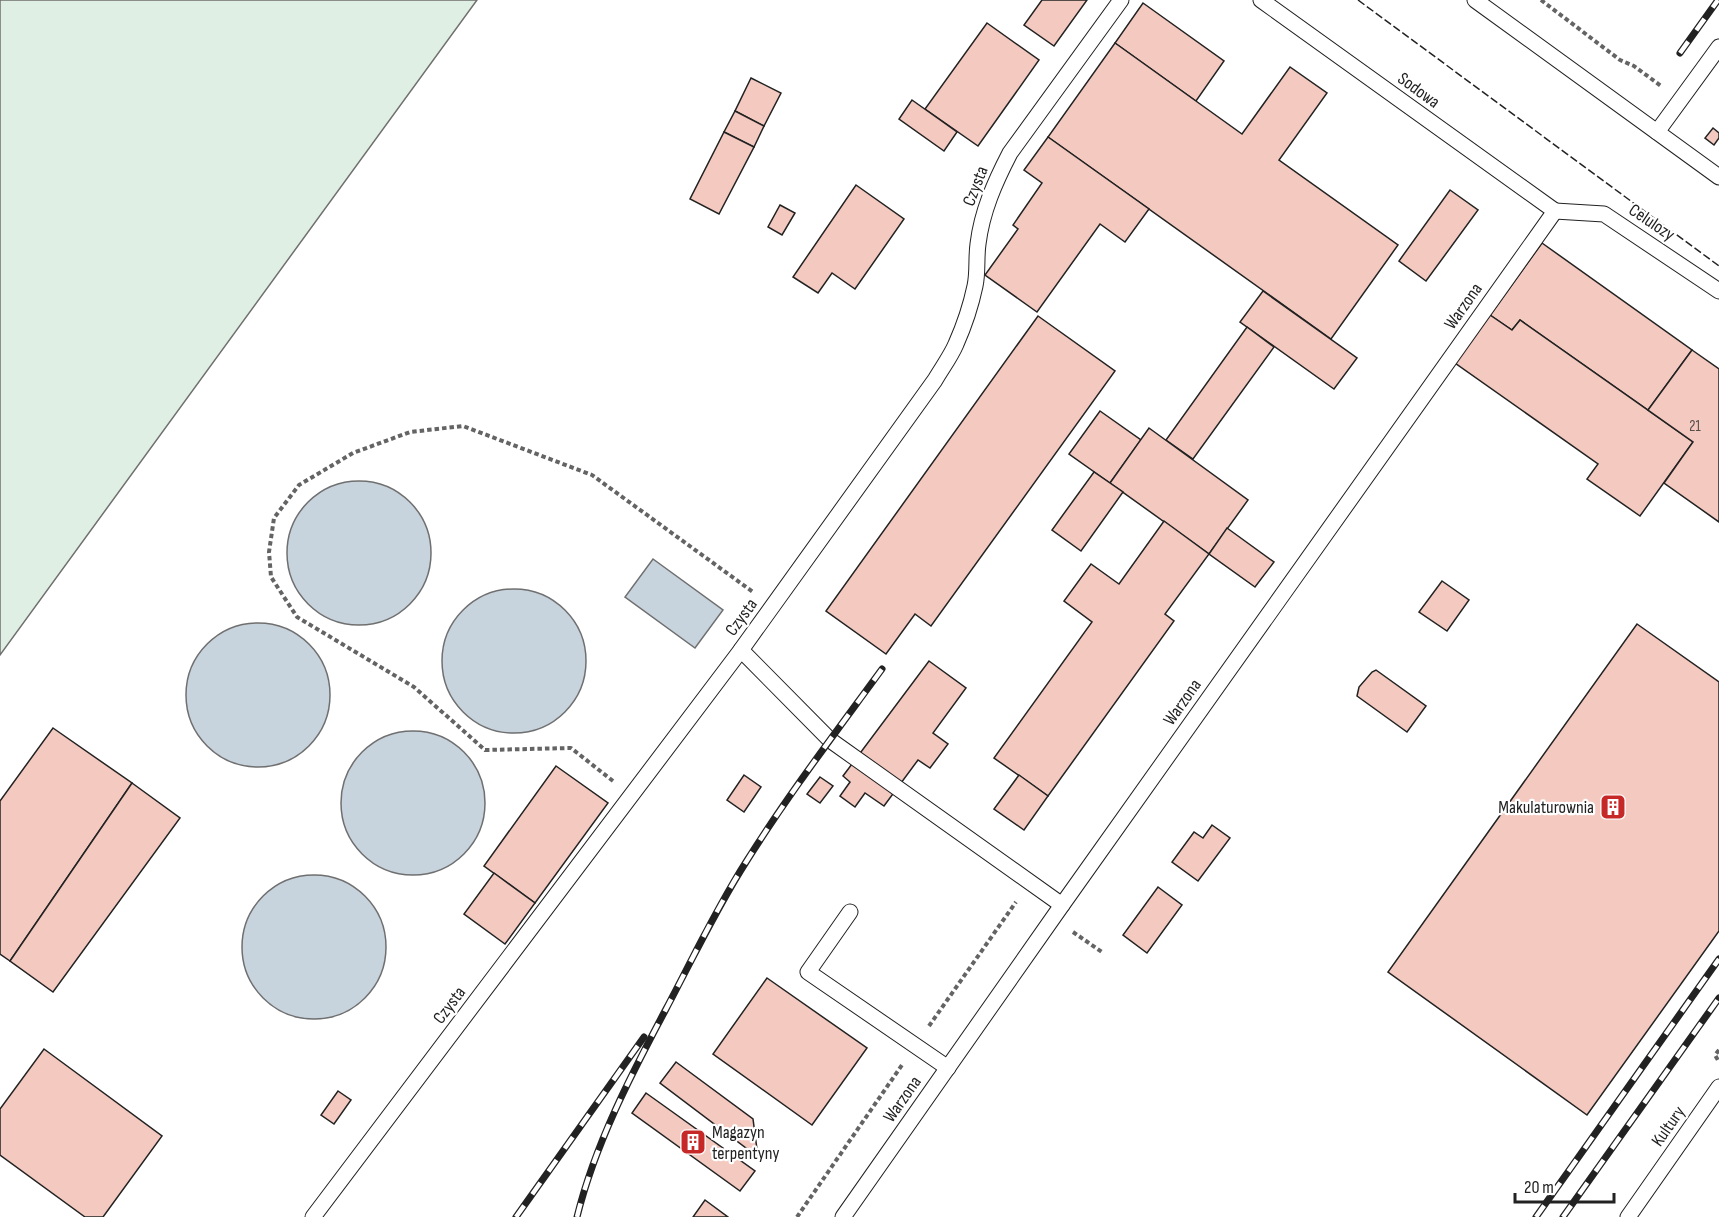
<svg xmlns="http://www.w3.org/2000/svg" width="1719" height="1217" font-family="'Sofia Sans Condensed',sans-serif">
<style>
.green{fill:#e0efe3;stroke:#6f6f6f;stroke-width:1.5}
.water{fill:#c7d3dd;stroke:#6f6f6f;stroke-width:1.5}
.building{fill:#f3c9c0;stroke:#222;stroke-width:1.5}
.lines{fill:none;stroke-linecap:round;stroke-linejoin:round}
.service-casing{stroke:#222;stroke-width:17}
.path{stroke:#646464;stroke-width:4;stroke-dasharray:4.5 3;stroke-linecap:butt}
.service{stroke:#fff;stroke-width:15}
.rail-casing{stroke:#222;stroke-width:7}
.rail{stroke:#fff;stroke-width:4.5;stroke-dasharray:14;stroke-linecap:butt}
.fence{stroke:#222;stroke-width:1.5;stroke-dasharray:8 3;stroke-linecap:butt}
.labels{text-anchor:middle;stroke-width:4.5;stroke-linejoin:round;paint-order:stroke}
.number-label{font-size:15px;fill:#564c4a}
.street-label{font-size:18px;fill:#222;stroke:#fff}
.poi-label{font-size:18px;fill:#222;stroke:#fff;text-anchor:end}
</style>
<rect width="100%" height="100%" fill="#fff"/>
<path class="green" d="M0 0H477L0 655Z"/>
<g class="water">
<circle cx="359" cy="553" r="72"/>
<path d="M653 559 723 610 695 648 625 597Z"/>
<circle cx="514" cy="661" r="72"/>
<circle cx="258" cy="695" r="72"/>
<circle cx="413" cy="803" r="72"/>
<circle cx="314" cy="947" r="72"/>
</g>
<g class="building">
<path d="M1042 0H1087L1054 46 1024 25Z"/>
<path d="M1143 3 1224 61 1196 101 1115 43Z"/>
<path d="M987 23 1039 60 978 146 925 109Z"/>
<path d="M1115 43 1242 134 1290 67 1327 93 1279 160 1398 245 1331 339 1048 137Z"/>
<path d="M751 78 781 93 764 126 735 111Z"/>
<path d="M912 100 957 132 944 151 899 119Z"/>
<path d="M735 111 764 126 754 147 724 132Z"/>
<path d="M1713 128 1719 133V138L1714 145 1705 138Z"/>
<path d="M724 132 754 147 719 214 690 199Z"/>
<path d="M1048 137 1149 209 1125 242 1100 224 1037 312 985 275 1018 229 1013 225 1042 183 1024 170Z"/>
<path d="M856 185 904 219 855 289 832 273 818 293 793 277Z"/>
<path d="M1450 190 1478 210 1426 281 1399 261Z"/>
<path d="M780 205 795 213 782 235 768 227Z"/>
<path d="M1542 243 1692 350 1648 410 1520 320 1512 330 1490 315Z"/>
<path d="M1263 291 1357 358 1334 389 1240 322Z"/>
<path d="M1490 315 1512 330 1520 320 1693 442 1640 516 1587 479 1598 464 1455 363Z"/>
<path d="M1038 316 1115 371 931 626 915 614 886 654 826 611Z"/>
<path d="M1247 327 1274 347 1193 459 1166 440Z"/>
<path d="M1692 350 1719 369V522L1664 483 1693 442 1648 410Z"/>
<path d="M1100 411 1141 440 1110 483 1069 454Z"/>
<path d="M1149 428 1248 500 1209 554 1110 483Z"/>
<path d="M1094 472 1123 492 1081 551 1052 530Z"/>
<path d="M1164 521 1209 554 1165 614 1174 621 1048 796 994 758 1092 622 1064 601 1091 564 1119 584Z"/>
<path d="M1227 528 1274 562 1255 587 1209 554Z"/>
<path d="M1442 581 1469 600 1447 631 1419 612Z"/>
<path d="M1637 624 1719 682V931L1587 1115 1388 972Z"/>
<path d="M929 661 966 688 933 733 948 744 930 768 918 760 884 806 865 793 855 807 840 796 850 782 843 776Z"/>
<path d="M1376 670 1426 706 1407 732 1357 696 1359 687 1372 672Z"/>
<path d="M53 728 132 783 10 961 0 954V801Z"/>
<path d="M556 766 608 803 535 903 484 866Z"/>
<path d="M744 775 761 787 744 812 727 800Z"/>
<path d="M1019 775 1048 796 1024 830 994 809Z"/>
<path d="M820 777 833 786 820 803 807 794Z"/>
<path d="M132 783 180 818 53 992 10 961Z"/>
<path d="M1212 825 1230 838 1198 881 1172 862 1194 832 1203 838Z"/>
<path d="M494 873 535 903 505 944 464 914Z"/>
<path d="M1158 887 1182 905 1147 953 1123 935Z"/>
<path d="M767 978 867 1048 812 1125 713 1054Z"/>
<path d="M44 1049 162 1136 103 1217H85L0 1155V1109Z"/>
<path d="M676 1062 753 1119 758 1157 660 1083Z"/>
<path d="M338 1091 351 1100 334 1124 321 1115Z"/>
<path d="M646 1093 755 1171 740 1191 632 1113Z"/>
<path d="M705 1200 728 1217H693Z"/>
</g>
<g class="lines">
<g class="service-casing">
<g id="service">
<path d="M1261 0 1555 211"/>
<path d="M1475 0 1719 177"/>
<path d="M1657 132 1719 47"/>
<path d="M1555 211 1604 214 1719 291"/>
<path d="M741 650 830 740 1062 905"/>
<path d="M850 912 808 972 948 1068"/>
<path d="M313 1217 741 650 935 380C942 368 951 356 956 344 964 326 971 305 975 286 978 273 976 258 978 244 982 211 995 182 1010 153L1121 0"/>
<path d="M843 1217 1062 905 1555 211"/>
<path d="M1628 1217 1719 1087"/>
</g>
</g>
<g class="path">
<path d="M1541 0 1620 60 1634 66 1661 86"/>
<path d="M613 781 571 748 485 750 414 687 297 617 271 577 269 552 274 518 299 485 353 453 410 432 463 426 592 475 753 592"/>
<path d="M1073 932 1102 952"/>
<path d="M929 1026 1016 902"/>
<path d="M1719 1050 1715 1055 1719 1062"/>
<path d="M797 1217 902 1065"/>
</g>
<use href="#service" class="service"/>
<g class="rail-casing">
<g id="rail">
<path d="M1680 53 1718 0"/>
<path d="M516 1217 644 1037"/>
<path d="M577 1217C595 1144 631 1075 666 1009 692 960 716 909 746 862 788 795 836 732 882 669"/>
<path d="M1536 1217 1719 959"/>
<path d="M1563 1217 1719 998"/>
</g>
</g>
<use href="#rail" class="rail"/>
<path class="fence" d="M1358 0 1719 266"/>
</g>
<defs>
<g id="building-square" transform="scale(1.35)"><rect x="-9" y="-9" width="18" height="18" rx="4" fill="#c62828" stroke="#fff"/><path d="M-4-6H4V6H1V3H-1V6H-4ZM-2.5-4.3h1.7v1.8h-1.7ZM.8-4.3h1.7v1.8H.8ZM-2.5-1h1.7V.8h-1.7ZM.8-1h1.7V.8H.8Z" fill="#fff"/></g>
</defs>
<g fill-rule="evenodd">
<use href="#building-square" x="1613" y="807"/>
<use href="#building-square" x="693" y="1142"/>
</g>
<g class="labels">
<g class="number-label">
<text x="1695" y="431">21</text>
</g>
<g class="street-label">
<text transform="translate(1419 90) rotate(36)" y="6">Sodowa</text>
<text transform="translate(975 186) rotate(-69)" y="6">Czysta</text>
<text transform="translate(1652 222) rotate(34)" y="6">Celulozy</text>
<text transform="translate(1463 306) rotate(-55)" y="6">Warzona</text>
<text transform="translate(741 617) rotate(-54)" y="6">Czysta</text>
<text transform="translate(1182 702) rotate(-55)" y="6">Warzona</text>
<text transform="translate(449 1005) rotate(-53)" y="6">Czysta</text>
<text transform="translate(902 1099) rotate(-55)" y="6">Warzona</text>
<text transform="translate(1668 1126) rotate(-55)" y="6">Kultury</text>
</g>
<g class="poi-label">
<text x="1594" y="813">Makulaturownia</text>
<text x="712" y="1138" text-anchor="start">Magazyn<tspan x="712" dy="21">terpentyny</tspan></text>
</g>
</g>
<path d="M1515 1193v9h99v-9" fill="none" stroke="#222222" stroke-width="3"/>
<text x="1524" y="1193" font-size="18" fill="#222222" stroke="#ffffff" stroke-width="4.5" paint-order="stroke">20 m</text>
</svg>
